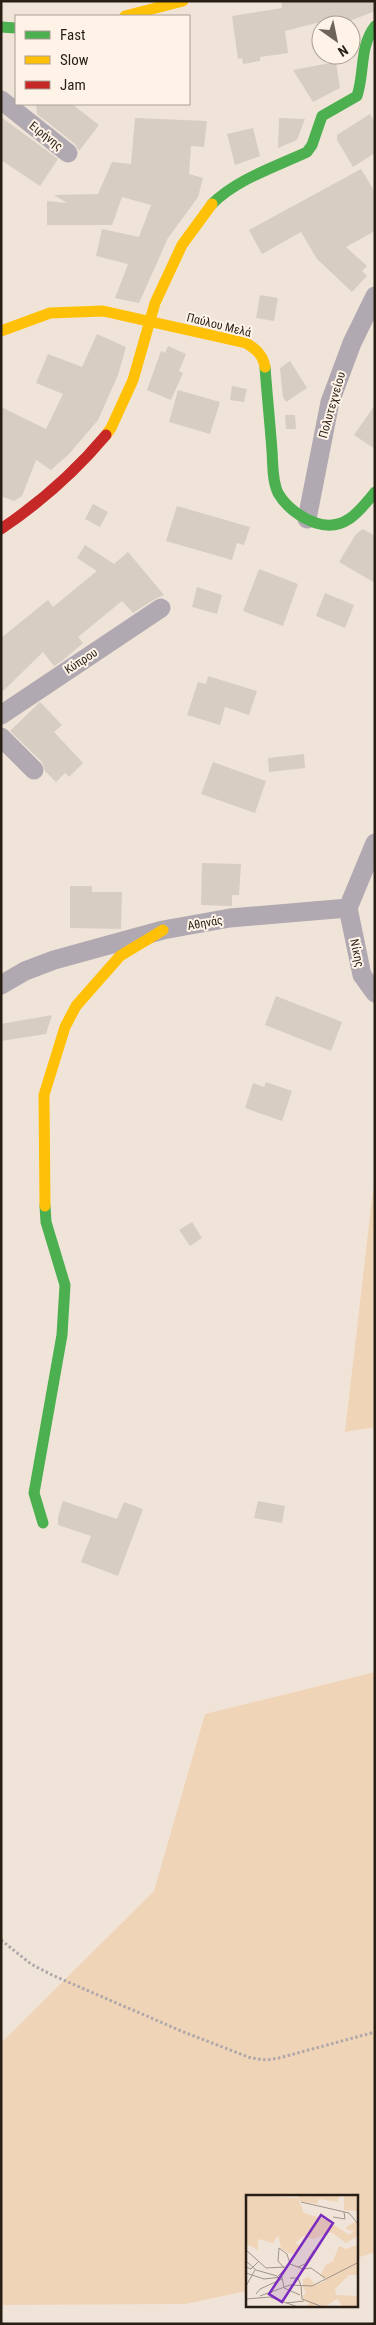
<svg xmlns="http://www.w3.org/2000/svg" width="376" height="2325" font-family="'Roboto Condensed',sans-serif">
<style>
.green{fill:#f0d4b7}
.building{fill:#d7cdc2}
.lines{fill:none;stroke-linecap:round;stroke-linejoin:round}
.path{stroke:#afa8aa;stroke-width:3;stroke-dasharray:2.5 2.5;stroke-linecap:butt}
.street{stroke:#b1a9b1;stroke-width:19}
.fast{stroke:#4caf50;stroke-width:11}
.slow{stroke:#ffc107;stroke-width:11}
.jam{stroke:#c62828;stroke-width:11}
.labels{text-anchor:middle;stroke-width:4;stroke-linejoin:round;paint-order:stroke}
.street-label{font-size:12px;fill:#281e14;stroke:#fff3e8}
.inset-road{fill:none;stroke:#a0958a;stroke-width:1}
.view{fill:#7b2cbf;fill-opacity:0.15;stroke:#7b2cbf;stroke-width:2.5}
.inset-edge{fill:none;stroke:#281e14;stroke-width:2.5}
</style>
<rect width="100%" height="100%" fill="#f0e4d8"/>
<g class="green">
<path d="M375 1189V1427L345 1432 373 1190Z"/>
<path d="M375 1672V2252L357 2258V2196H247V2291L185 2304 1 2305V2043L154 1891 205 1714Z"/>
</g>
<g class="building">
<path d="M281 1H375V11L342 24 340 17 285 31 288 53 260 57V61L243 64 242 58 238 59 232 16 282 8Z"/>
<path d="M336 62 340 88 313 102 293 70Z"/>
<path d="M36 104H72L99 125 79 151 75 144 37 114Z"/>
<path d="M370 114 375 122V153L353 167 337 140V135Z"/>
<path d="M1 117 58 159 40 186 1 160Z"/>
<path d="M135 118 207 121 204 147 191 146 189 174 203 178 198 197 168 238 139 303 115 298 128 264 96 256 102 229 139 237 151 205 122 197 112 225H47V201L67 203 54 195 98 194 112 162 131 164Z"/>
<path d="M279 118 305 119 297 140 278 148Z"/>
<path d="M253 128 260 156 235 165 227 134Z"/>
<path d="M361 169 375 192V231L346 247 367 266 362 271 367 276 352 292 317 259 301 232 262 254 249 230Z"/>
<path d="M260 295 278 298 274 321 256 318Z"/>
<path d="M97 334 126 347 118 375 98 420 69 454 51 470 36 460 22 496 14 501 1 496V407L46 429 63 394 36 383 48 354 82 367Z"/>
<path d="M168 346 186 354 179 371 183 373 171 400 147 390 161 351 165 353Z"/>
<path d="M290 361 307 388 286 402 283 397 280 368Z"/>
<path d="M232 386 247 389 244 402 230 400Z"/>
<path d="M178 390 220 402 210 434 169 422Z"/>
<path d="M375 405V449L354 435Z"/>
<path d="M285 415H295L296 429H286Z"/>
<path d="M93 504 108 512 100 527 85 519Z"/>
<path d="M177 506 250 527 244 545 237 543 232 560 166 541Z"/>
<path d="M363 529 375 536V583L339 562 356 534Z"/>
<path d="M85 545 114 564 128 552 164 595 155 599 133 613 122 601 78 637 83 643 62 661 54 666 43 652 1 693V638L48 600 53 607 97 571 77 558Z"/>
<path d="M259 569 298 584 283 626 243 611Z"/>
<path d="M197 587 222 595 217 614 192 607Z"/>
<path d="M325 593 354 605 345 628 316 616Z"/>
<path d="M208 676 257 691 249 715 225 707 220 725 187 715 198 682 206 684Z"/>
<path d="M40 702 62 725 54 732 83 763 69 777 65 773 56 782 45 771 42 762 10 731Z"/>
<path d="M304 754 305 768 269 772 268 758Z"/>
<path d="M213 762 266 781 255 813 201 794Z"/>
<path d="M202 863 241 864 239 895H232V906L201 905Z"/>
<path d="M70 886H92V892H122L121 929 70 928Z"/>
<path d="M276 996 342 1022 331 1051 265 1025Z"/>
<path d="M52 1015 46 1034 1 1041V1024Z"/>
<path d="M266 1082 292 1091 282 1121 245 1108 253 1083 264 1087Z"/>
<path d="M192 1222 202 1238 190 1246 179 1230Z"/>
<path d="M63 1501 117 1519 124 1502 143 1509 118 1576 81 1562 91 1536 58 1525V1517Z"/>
<path d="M258 1501 285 1506 282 1523 254 1518Z"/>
</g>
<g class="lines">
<path class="path" d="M1 1940 31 1964 52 1975 181 2031 251 2058 267 2060 279 2058 375 2032"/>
<g class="street">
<path d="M1 100 68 153"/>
<path d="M307 519 330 402 352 343 375 296"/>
<path d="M1 715 161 608"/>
<path d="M1 737 34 770"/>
<path d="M348 908 362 975 375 993"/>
<path d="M1 985 25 971 54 960 163 930 230 918 348 908 375 843"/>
</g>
<g class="fast">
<path d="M1 27 16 28"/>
<path d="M212 204C237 179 275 167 307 152L312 145 322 116 357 96C365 72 359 47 375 26"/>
<path d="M265 367C267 395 270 423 272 451 273 464 272 480 278 493 286 507 301 518 316 523 344 532 359 512 375 492"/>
<path d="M43 1523 34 1493 62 1335 65 1285 46 1222 45 1206"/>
</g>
<g class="slow">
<path d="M125 16 183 1"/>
<path d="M1 331 50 313 103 311 246 343C256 349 263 355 265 367"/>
<path d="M106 435 111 428 133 380 155 303 182 245 212 204"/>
<path d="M45 1206 44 1095 65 1027 76 1006 120 956 163 930"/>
</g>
<path class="jam" d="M1 529C41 502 75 472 106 435"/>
</g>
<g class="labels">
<g class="street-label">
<text transform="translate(46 136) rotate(38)" y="4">Ειρήνης</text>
<text transform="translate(219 325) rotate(14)" y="4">Παύλου Μελά</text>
<text transform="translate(332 405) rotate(-74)" y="4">Πολυτεχνείου</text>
<text transform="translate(81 661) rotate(-33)" y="4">Κύπρου</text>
<text transform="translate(205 923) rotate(-10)" y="4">Αθηνάς</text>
<text transform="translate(357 953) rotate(78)" y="4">Νίκης</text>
</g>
</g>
<g transform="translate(246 2195)">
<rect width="112" height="112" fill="#f0e4d8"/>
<path d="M0 0 52 3 58 18 81 25 103 40 108 36 101 35 100 32 112 25V41L100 48 85 37 67 44 57 41 49 48 56 51 50 59 42 58 35 53 32 40 27 48 12 44V55L4 50 6 53 0 48ZM51 0H94L91 7 73 4 71 9 54 6ZM98 0H112V16L98 15ZM111 50 112 80H103L89 94 90 100 112 101V112H97L91 104 79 112 73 109 62 112 63 108 57 105V101L60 97 57 92V84L63 82 69 90 78 87 79 83 74 81 80 70 87 66 93 51 100 54Z" fill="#f0d4b7"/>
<path class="inset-road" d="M55 7 103 18 113 30M87 22 99 24 98 17M33 53 32 66 38 73M33 53 41 59 44 69M0 55 20 73 39 72M0 66 10 75 31 81M0 72 5 74 13 66M52 72 59 69 68 55M0 78 18 84 36 82 38 93 54 100M30 83 44 69 57 74 65 73 79 83M44 83H52L55 91M0 91 9 75M55 91 56 104 77 112M10 99 14 94 36 84M14 101 44 90 66 91 113 67M0 104 24 102 52 112M40 108 58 106"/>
<path class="view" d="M75 20 87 28 36 107 23 99Z"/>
<rect width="112" height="112" class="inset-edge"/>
</g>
<rect width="376" height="2325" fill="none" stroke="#281e14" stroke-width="5"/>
<rect x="15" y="15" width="175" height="90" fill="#fff3e8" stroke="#a99e93"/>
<rect x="25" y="31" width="25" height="8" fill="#4caf50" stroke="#a99e93"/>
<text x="60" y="40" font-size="15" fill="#281e14">Fast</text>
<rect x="25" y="56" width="25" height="8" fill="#ffc107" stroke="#a99e93"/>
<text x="60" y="65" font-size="15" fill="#281e14">Slow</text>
<rect x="25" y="81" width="25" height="8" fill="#c62828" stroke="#a99e93"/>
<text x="60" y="90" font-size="15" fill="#281e14">Jam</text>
<g transform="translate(336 40) rotate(147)"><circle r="24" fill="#fff3e8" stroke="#a99e93"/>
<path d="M0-4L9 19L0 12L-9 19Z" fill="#6e6359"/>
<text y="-8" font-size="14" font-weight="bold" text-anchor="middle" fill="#281e14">N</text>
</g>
</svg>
